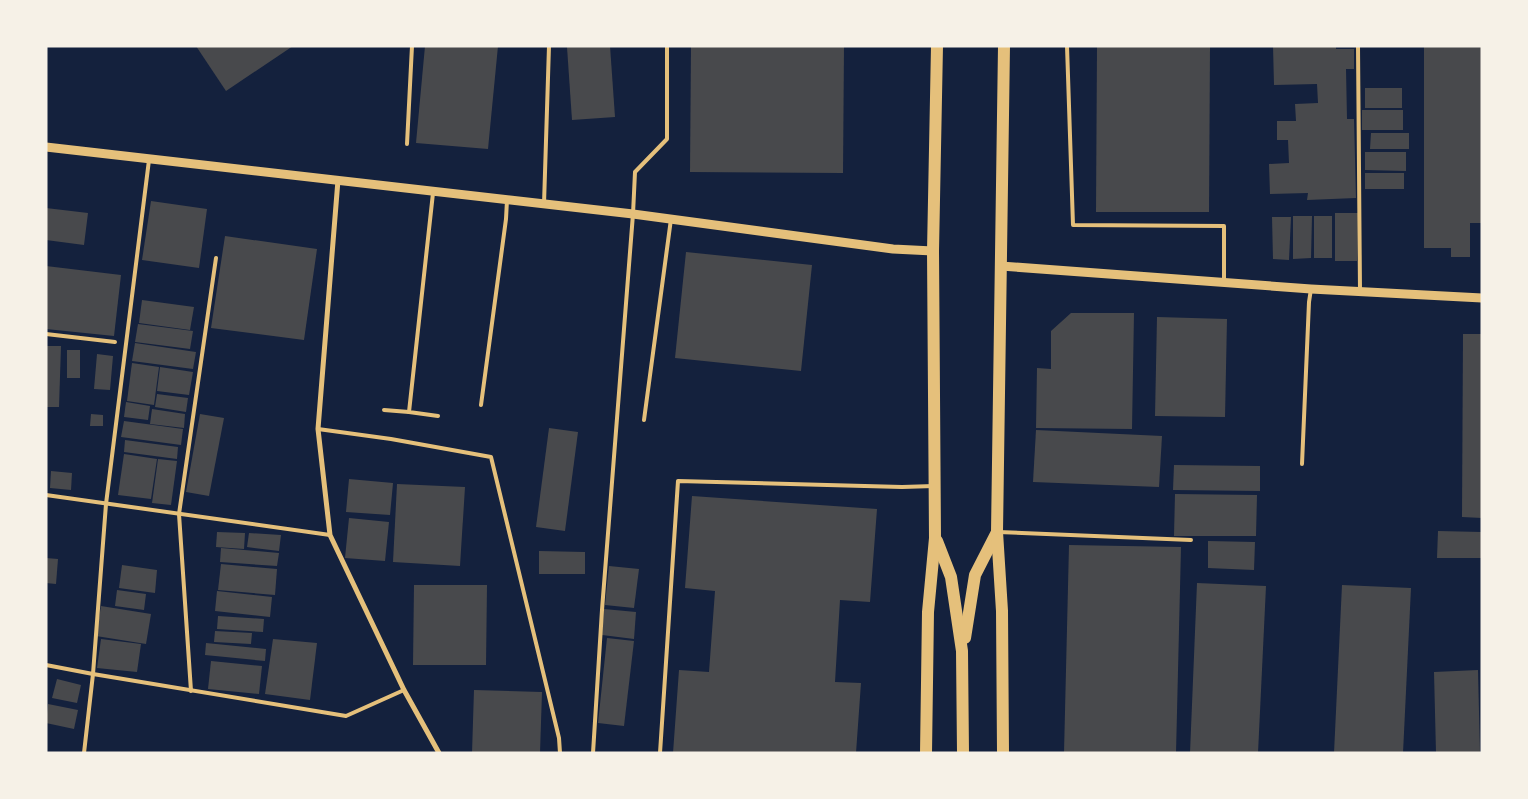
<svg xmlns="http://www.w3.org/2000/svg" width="1528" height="799" font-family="'PT Sans',sans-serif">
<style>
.building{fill:#48494c}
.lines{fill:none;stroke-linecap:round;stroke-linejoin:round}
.service{stroke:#e5c07b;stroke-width:4}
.minor{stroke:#e5c07b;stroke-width:5}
.tertiary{stroke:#e5c07b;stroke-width:9}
.primary{stroke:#e5c07b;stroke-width:12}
</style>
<rect width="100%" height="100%" fill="#14213d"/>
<g class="building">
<path d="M196 46H293L226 91Z"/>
<path d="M425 46H498L488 149 416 143Z"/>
<path d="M578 46H610L615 117 572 120 567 47Z"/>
<path d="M691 46H844L843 173 690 172Z"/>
<path d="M1097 46H1210L1209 212H1096Z"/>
<path d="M1273 46H1336V49H1354V69H1346L1347 119H1354L1356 198 1307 200 1308 193 1270 194 1269 164 1289 163 1288 140H1277V121H1296L1295 104 1318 103 1317 84 1274 85Z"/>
<path d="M1424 46H1482V223H1470V257H1451V248H1424Z"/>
<rect x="1365" y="88" width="37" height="20"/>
<rect x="1362" y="110" width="41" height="20"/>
<path d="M1371 133H1409V149H1370Z"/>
<path d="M1365 152H1406V171L1365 170Z"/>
<rect x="1365" y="173" width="39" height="16"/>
<path d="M151 201 207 209 199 268 142 260Z"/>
<path d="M46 208 88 213 84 245 46 240Z"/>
<path d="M1335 213H1358L1357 261H1335Z"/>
<path d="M1293 216H1312L1311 258 1293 259Z"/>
<rect x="1314" y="216" width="18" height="42"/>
<path d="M1272 217H1291L1289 260 1273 259Z"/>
<path d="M225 236 317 249 304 340 211 328Z"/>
<path d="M686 252 812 265 801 371 675 358Z"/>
<path d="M46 266 121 275 114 336 46 329Z"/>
<path d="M142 300 194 307 190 330 139 323Z"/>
<path d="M1071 313H1134L1132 429 1036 428 1037 368 1051 369V331Z"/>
<path d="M1157 317 1227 319 1225 417 1155 416Z"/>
<path d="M138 324 193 331 190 349 135 342Z"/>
<path d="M1463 334H1482V518L1462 517Z"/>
<path d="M135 343 196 352 193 369 132 361Z"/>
<path d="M46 346H61L59 407H46Z"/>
<rect x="67" y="350" width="13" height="28"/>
<path d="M97 354 113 356 110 390 94 389Z"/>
<path d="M132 363 159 367 154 405 127 401Z"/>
<path d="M160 367 193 372 189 395 157 391Z"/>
<path d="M157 394 188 398 186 412 155 407Z"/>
<path d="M126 402 150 406 148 420 124 417Z"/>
<path d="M152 409 185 414 184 428 150 424Z"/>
<path d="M91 414 103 415V426H90Z"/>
<path d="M200 414 224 418 209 496 186 492Z"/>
<path d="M124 421 183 429 181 445 121 437Z"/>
<path d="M549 428 578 432 565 531 536 527Z"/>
<path d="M1036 430 1162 436 1159 487 1033 482Z"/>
<path d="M125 440 178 447 177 459 124 452Z"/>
<path d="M124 454 157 459 151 499 118 495Z"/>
<path d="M158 459 177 461 171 505 152 503Z"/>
<path d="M1174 465 1260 466V491L1173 490Z"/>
<path d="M51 471 72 473 71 490 50 488Z"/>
<path d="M349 479 393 483 390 515 346 512Z"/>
<path d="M397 484 465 487 460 566 393 562Z"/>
<path d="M1175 494 1257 495 1256 536H1174Z"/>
<path d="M692 496 877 509 870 602 840 600 835 682 861 683 856 753H673L679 670 709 672 715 591 685 588Z"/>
<path d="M349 518 389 522 385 561 345 558Z"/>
<path d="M1438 531 1482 532V558H1437Z"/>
<path d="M217 532 245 533 244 549 216 547Z"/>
<path d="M249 533 281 535 279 551 247 547Z"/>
<path d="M1208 541 1255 542 1254 570 1208 568Z"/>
<path d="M1069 545 1181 547 1176 753H1064Z"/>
<path d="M221 548 279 553 277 566 220 562Z"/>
<path d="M539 551 585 552V574H539Z"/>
<path d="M46 558 58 559 56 584 46 583Z"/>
<path d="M221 564 277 569 275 595 218 590Z"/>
<path d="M122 565 157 570 155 593 119 588Z"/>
<path d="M609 566 639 569 634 608 605 605Z"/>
<path d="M1197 583 1266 586 1258 753H1190Z"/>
<path d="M414 585H487L486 665H413Z"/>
<path d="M1342 585 1411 588 1403 753H1334Z"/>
<path d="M117 590 146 594 144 610 115 606Z"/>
<path d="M217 591 272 597 270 617 215 611Z"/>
<path d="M101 606 151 614 146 644 96 636Z"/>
<path d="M604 609 636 612 634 639 602 635Z"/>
<path d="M218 616 264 619 263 632 217 629Z"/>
<path d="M215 631 252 633 251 644 214 642Z"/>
<path d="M607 638 634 641 624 726 598 723Z"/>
<path d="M101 639 141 644 137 672 97 668Z"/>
<path d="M273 639 317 643 310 700 265 694Z"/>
<path d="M206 643 266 649 265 661 205 655Z"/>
<path d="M211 661 262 666 259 694 208 689Z"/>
<path d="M1478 670 1480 753H1436L1434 672Z"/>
<path d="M57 679 81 685 77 703 52 698Z"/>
<path d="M474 690 542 692 540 753H472Z"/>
<path d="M48 704 78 710 74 729 46 723Z"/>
</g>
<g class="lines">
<g class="service">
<path d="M1067 46 1073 225 1224 226V282"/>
<path d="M1358 46 1360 291"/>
<path d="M407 144 412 46"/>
<path d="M433 193 409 412 438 416"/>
<path d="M544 204 549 46"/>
<path d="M46 334 115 342"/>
<path d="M481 405 506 219 507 200"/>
<path d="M384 410 409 412"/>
<path d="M644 420 671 219"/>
<path d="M318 429 391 439 491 457 559 738 560 753"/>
<path d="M1302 464 1309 302 1311 289"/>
<path d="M46 495 330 535"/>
<path d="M998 532 1191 540"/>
<path d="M46 665 93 674 346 716 404 690"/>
<path d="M191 691 179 514 216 258"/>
<path d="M84 753 93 674 106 504 149 160"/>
<path d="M593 753 602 610 633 214 635 172 667 139V46"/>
<path d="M660 753 678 481 902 487 934 486"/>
</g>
<path class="minor" d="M338 180 318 429 330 535 404 690 439 753"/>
<g class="tertiary">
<path d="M46 147 633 214 893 249 933 251"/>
<path d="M1001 266 1311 289 1482 298"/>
</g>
<g class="primary">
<path d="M937 541 951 577 962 651 963 753"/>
<path d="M965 638 975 575 996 534"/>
<path d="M926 753 928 612 935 538 933 251 937 46"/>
<path d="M1003 753 1002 611 997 532 1004 46"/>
</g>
</g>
<rect width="1528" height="799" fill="none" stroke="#f6f1e7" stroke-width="95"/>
</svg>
